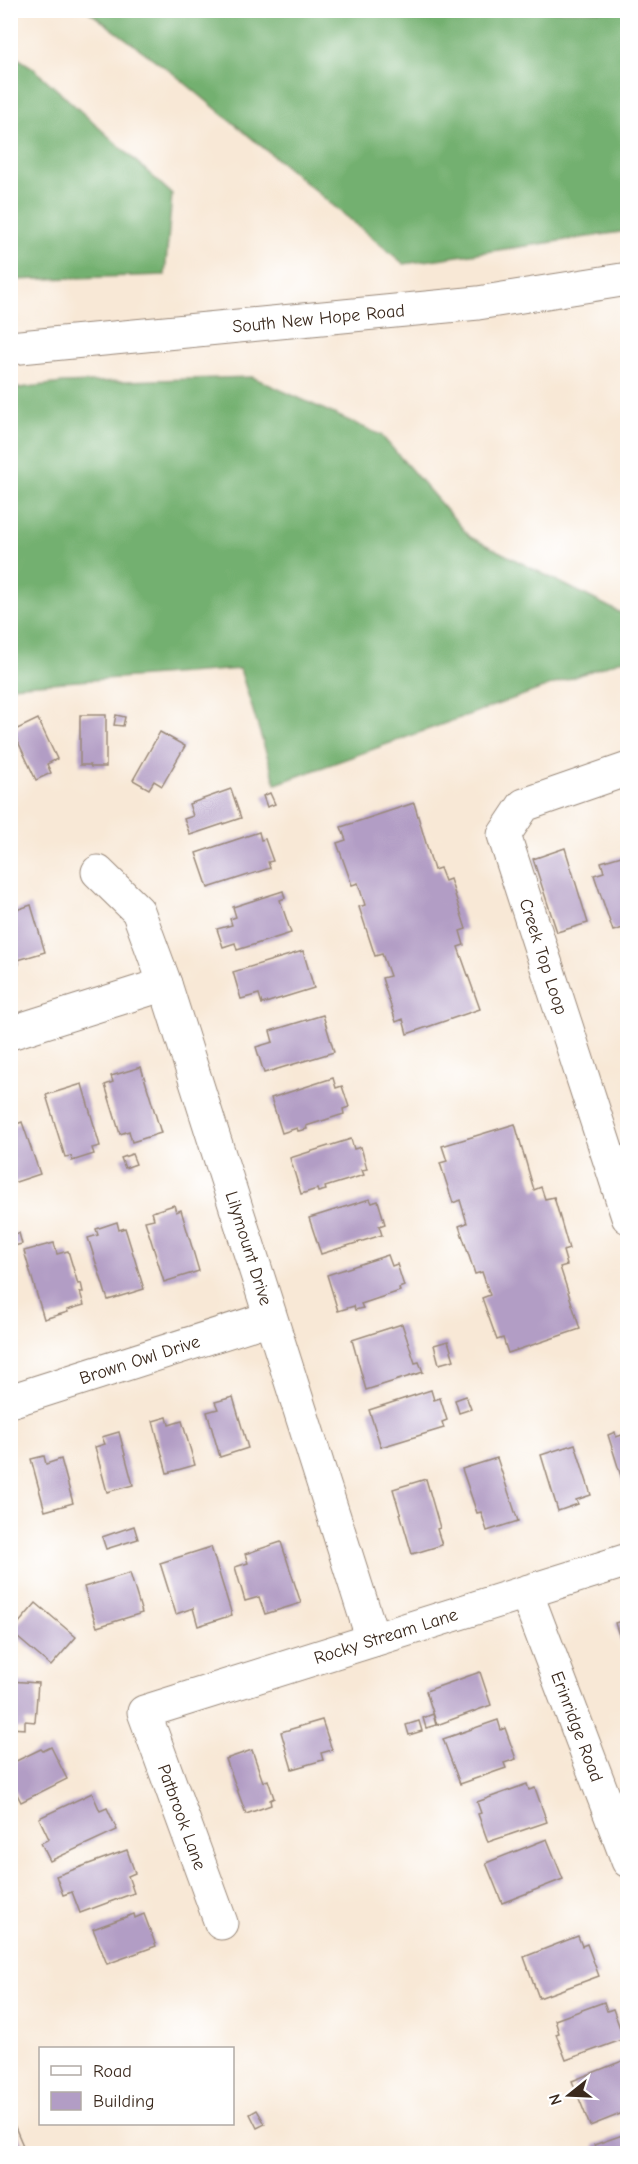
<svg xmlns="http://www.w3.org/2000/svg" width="638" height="2164" font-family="'Comic Neue',sans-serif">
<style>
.forest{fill:#73b06f;stroke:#576d46;stroke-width:1.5}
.building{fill:#b29dc5}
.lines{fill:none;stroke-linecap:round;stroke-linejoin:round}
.minor-casing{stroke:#9a897a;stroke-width:35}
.major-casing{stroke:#9a897a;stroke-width:35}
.minor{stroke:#fff;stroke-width:33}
.major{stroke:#fff;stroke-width:33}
.labels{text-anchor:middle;stroke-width:4.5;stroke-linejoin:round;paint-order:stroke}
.street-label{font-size:18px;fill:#3b2a1e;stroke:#fff}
</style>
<rect width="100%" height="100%" fill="#fff"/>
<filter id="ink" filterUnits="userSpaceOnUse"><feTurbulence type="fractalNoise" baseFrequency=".0167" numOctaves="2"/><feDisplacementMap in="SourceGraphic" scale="12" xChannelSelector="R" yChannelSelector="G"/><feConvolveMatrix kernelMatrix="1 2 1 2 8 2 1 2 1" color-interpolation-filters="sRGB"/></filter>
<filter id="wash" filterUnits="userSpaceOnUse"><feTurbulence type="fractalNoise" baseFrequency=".008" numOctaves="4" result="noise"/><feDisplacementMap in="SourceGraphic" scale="24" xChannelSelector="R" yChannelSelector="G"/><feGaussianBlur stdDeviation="1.35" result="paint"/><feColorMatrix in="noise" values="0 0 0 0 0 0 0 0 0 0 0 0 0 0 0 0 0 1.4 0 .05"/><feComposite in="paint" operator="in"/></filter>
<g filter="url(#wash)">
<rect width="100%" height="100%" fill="#f8e8d6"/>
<g class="forest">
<path d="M88 11H627V231L404 264 174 74Z"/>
<path d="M11 54 32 67 172 194 165 275 11 280Z"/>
<path d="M252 377 381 435 470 537 627 616V658L276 784 240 669 11 686V389L63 383Z"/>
</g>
<g id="blocks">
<g class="building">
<path d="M80 715H106V767H91L90 765H80Z"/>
<path d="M116 715 125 717 123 726 114 725Z"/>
<path d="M38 719 57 759 47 764 51 773 36 780 13 731Z"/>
<path d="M160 732 185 746 162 786 154 781 149 789 133 780Z"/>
<path d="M231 789 241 818 190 835 184 819 193 816 189 804Z"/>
<path d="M270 793 275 804 267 807 263 796Z"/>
<path d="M414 803 434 870 440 868 445 881 450 879 466 929 460 931 464 945 458 947 480 1009 407 1034 403 1019 396 1022 382 978 390 976 382 954 375 956 359 907 365 905 358 883 352 885 337 843 346 840 341 827Z"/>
<path d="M259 832 261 840 265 839 273 861 268 862 270 868 208 888 196 853Z"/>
<path d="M565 848 588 923 557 932 533 859Z"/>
<path d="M628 854V934L625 935 623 928 613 931 594 875 604 872 601 862Z"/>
<path d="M283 891 285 898 280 900 291 933 237 950 235 943 223 947 217 929 232 925 230 919 236 917 233 907Z"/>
<path d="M31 905 45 952 18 960 19 964 10 966V912Z"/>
<path d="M303 951 314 988 262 1004 259 994 241 999 233 972Z"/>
<path d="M323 1015 334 1052 264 1073 256 1047 273 1042 270 1031Z"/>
<path d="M141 1067 161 1133 132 1142 129 1131 120 1134 105 1085 113 1082 111 1076Z"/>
<path d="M333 1078 336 1088 342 1086 349 1107 343 1109 344 1114 306 1126 307 1129 298 1131 297 1128 282 1133 271 1098Z"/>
<path d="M82 1084 100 1146 92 1148 94 1154 72 1161 71 1156 65 1157 46 1095Z"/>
<path d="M10 1116 14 1125 22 1122 40 1174 10 1184Z"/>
<path d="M515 1124 534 1190 541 1187 545 1199 554 1197 569 1249 563 1251 567 1265 560 1267 580 1329 508 1353 503 1338 497 1340 482 1298 490 1295 482 1272 475 1274 459 1226 467 1223 460 1200 453 1203 440 1163 447 1161 442 1146Z"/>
<path d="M351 1139 354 1149 361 1147 367 1169 362 1170 364 1175 325 1187 326 1190 318 1192 317 1189 301 1194 290 1158Z"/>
<path d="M132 1154 136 1164 125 1168 121 1158Z"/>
<path d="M370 1199 372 1203 378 1201 385 1224 379 1226 382 1235 321 1254 309 1218Z"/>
<path d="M174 1205 176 1212 181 1210 199 1271 164 1282 145 1221 154 1219 152 1212Z"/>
<path d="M117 1222 119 1230 125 1228 144 1289 108 1300 88 1238 98 1235 96 1229Z"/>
<path d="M19 1233 22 1244 10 1247V1235Z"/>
<path d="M54 1243 57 1254 68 1251 78 1284 81 1283 83 1292H80L84 1305 67 1310 68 1312 44 1319 24 1251Z"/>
<path d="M388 1255 392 1266 397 1264 404 1286 399 1288 400 1291 361 1304 363 1308 355 1310 354 1306 338 1311 327 1275Z"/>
<path d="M402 1324 415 1363 419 1362 423 1372 366 1390 352 1340Z"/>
<path d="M448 1341 454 1360 439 1364 434 1345Z"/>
<path d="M431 1390 434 1400 440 1398 447 1420 442 1422 444 1428 381 1447 369 1410Z"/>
<path d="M466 1396 471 1409 459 1413 455 1400Z"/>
<path d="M233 1397 248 1448 220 1457 207 1412 218 1409 215 1402Z"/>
<path d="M167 1417 169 1425 182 1421 195 1465 167 1473 153 1421Z"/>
<path d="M119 1432 133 1485 107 1492 95 1447 105 1444 102 1437Z"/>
<path d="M615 1432 616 1437 628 1433V1489H625L608 1435Z"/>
<path d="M575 1444 591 1495 576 1500 578 1504 558 1511 541 1455Z"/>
<path d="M44 1456 46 1464 61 1459 73 1503 45 1511 31 1459Z"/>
<path d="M497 1458 518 1521 487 1531 481 1512 477 1513 462 1469Z"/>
<path d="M426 1479 440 1528 437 1529 442 1545 412 1554 393 1489Z"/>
<path d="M134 1526 138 1539 106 1549 102 1537Z"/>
<path d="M281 1542 301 1603 265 1614 259 1597 245 1601 235 1567 248 1563 245 1554Z"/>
<path d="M211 1547 232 1615 198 1626 193 1608 176 1614 160 1563Z"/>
<path d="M130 1573 142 1613 97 1627 84 1587Z"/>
<path d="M36 1603 76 1637 51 1666 11 1632Z"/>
<path d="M628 1619V1658L627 1659 615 1623Z"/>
<path d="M480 1672 491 1705 437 1725 426 1691Z"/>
<path d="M10 1681 38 1683 35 1722 25 1721V1729L10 1728Z"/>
<path d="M433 1714 436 1725 426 1728 423 1718Z"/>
<path d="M322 1720 332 1750 321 1753 323 1760 292 1769 281 1732Z"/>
<path d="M498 1720 501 1730 505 1728 516 1759 504 1763 506 1768 460 1784 443 1739Z"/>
<path d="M419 1721 422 1731 409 1735 406 1725Z"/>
<path d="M51 1747 67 1779 21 1802 10 1781V1764L41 1749 43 1751Z"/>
<path d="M252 1750 263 1782 268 1780 274 1798 270 1800 271 1805 246 1814 226 1759Z"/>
<path d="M527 1784 529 1790 535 1788 547 1822 488 1842 478 1814 481 1813 477 1802Z"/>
<path d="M92 1793 100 1811 107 1808 117 1830 50 1861 41 1843 49 1839 39 1818Z"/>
<path d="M547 1839 563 1879 502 1903 486 1863Z"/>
<path d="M127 1850 135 1873 128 1876 134 1893 80 1913 72 1892 63 1895 56 1876Z"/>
<path d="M134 1914 135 1918 144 1914 156 1946 107 1964 93 1929Z"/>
<path d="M578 1936 582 1946 587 1944 599 1976 539 1998 524 1957Z"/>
<path d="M604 2002 607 2011 613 2009 624 2039 566 2060 556 2034 559 2033 555 2020Z"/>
<path d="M627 2059 628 2111 590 2126 572 2081Z"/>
<path d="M257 2110 265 2124 257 2128 250 2114Z"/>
<path d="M10 2115 24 2148 11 2154H10Z"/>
<path d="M628 2133V2154H597L594 2145Z"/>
</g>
</g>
</g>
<g filter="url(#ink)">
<use href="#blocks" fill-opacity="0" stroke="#9a897a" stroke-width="1.5"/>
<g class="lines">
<g class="minor-casing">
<g id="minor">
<path id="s1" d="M628 769 524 805 504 835 628 1217"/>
<path id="s2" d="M98 872 138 911 165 984 373 1640"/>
<path d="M10 1033 165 984"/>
<path id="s3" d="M10 1401 270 1318"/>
<path id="s4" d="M526 1592 628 1861"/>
<path id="s5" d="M221 1923 144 1712 628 1560"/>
</g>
</g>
<g class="major-casing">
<g id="major">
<path id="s6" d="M10 348 478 303 628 279"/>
</g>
</g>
<use href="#minor" class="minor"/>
<use href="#major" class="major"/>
</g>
</g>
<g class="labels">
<g class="street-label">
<text dy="6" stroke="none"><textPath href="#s6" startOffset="310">South New Hope Road</textPath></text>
<text dy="6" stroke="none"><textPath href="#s1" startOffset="274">Creek Top Loop</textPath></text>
<text dy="6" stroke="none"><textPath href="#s2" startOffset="411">Lilymount Drive</textPath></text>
<text dy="6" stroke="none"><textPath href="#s3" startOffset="136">Brown Owl Drive</textPath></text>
<text dy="6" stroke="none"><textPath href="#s5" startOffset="478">Rocky Stream Lane</textPath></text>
<text dy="6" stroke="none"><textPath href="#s4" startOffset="144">Erinridge Road</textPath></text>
<text transform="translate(182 1817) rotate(70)" y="6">Patbrook Lane</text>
</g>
</g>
<rect width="638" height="2164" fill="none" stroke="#fff" stroke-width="36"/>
<rect x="39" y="2047" width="195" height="78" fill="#ffffff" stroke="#b1aaa5" stroke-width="1.5"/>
<rect x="51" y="2066" width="30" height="9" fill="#ffffff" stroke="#b1aaa5" stroke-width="1.5"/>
<text x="93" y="2077" font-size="18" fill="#3b2a1e">Road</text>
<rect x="51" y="2092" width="30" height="18" fill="#b29dc5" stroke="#b1aaa5" stroke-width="1.5"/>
<text x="93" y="2107" font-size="18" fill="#3b2a1e">Building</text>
<g transform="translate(569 2095) rotate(252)" stroke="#ffffff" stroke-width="4.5" paint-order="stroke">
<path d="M0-4.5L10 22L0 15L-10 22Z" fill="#3b2a1e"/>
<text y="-9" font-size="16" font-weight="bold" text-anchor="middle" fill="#3b2a1e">N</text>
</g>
</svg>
